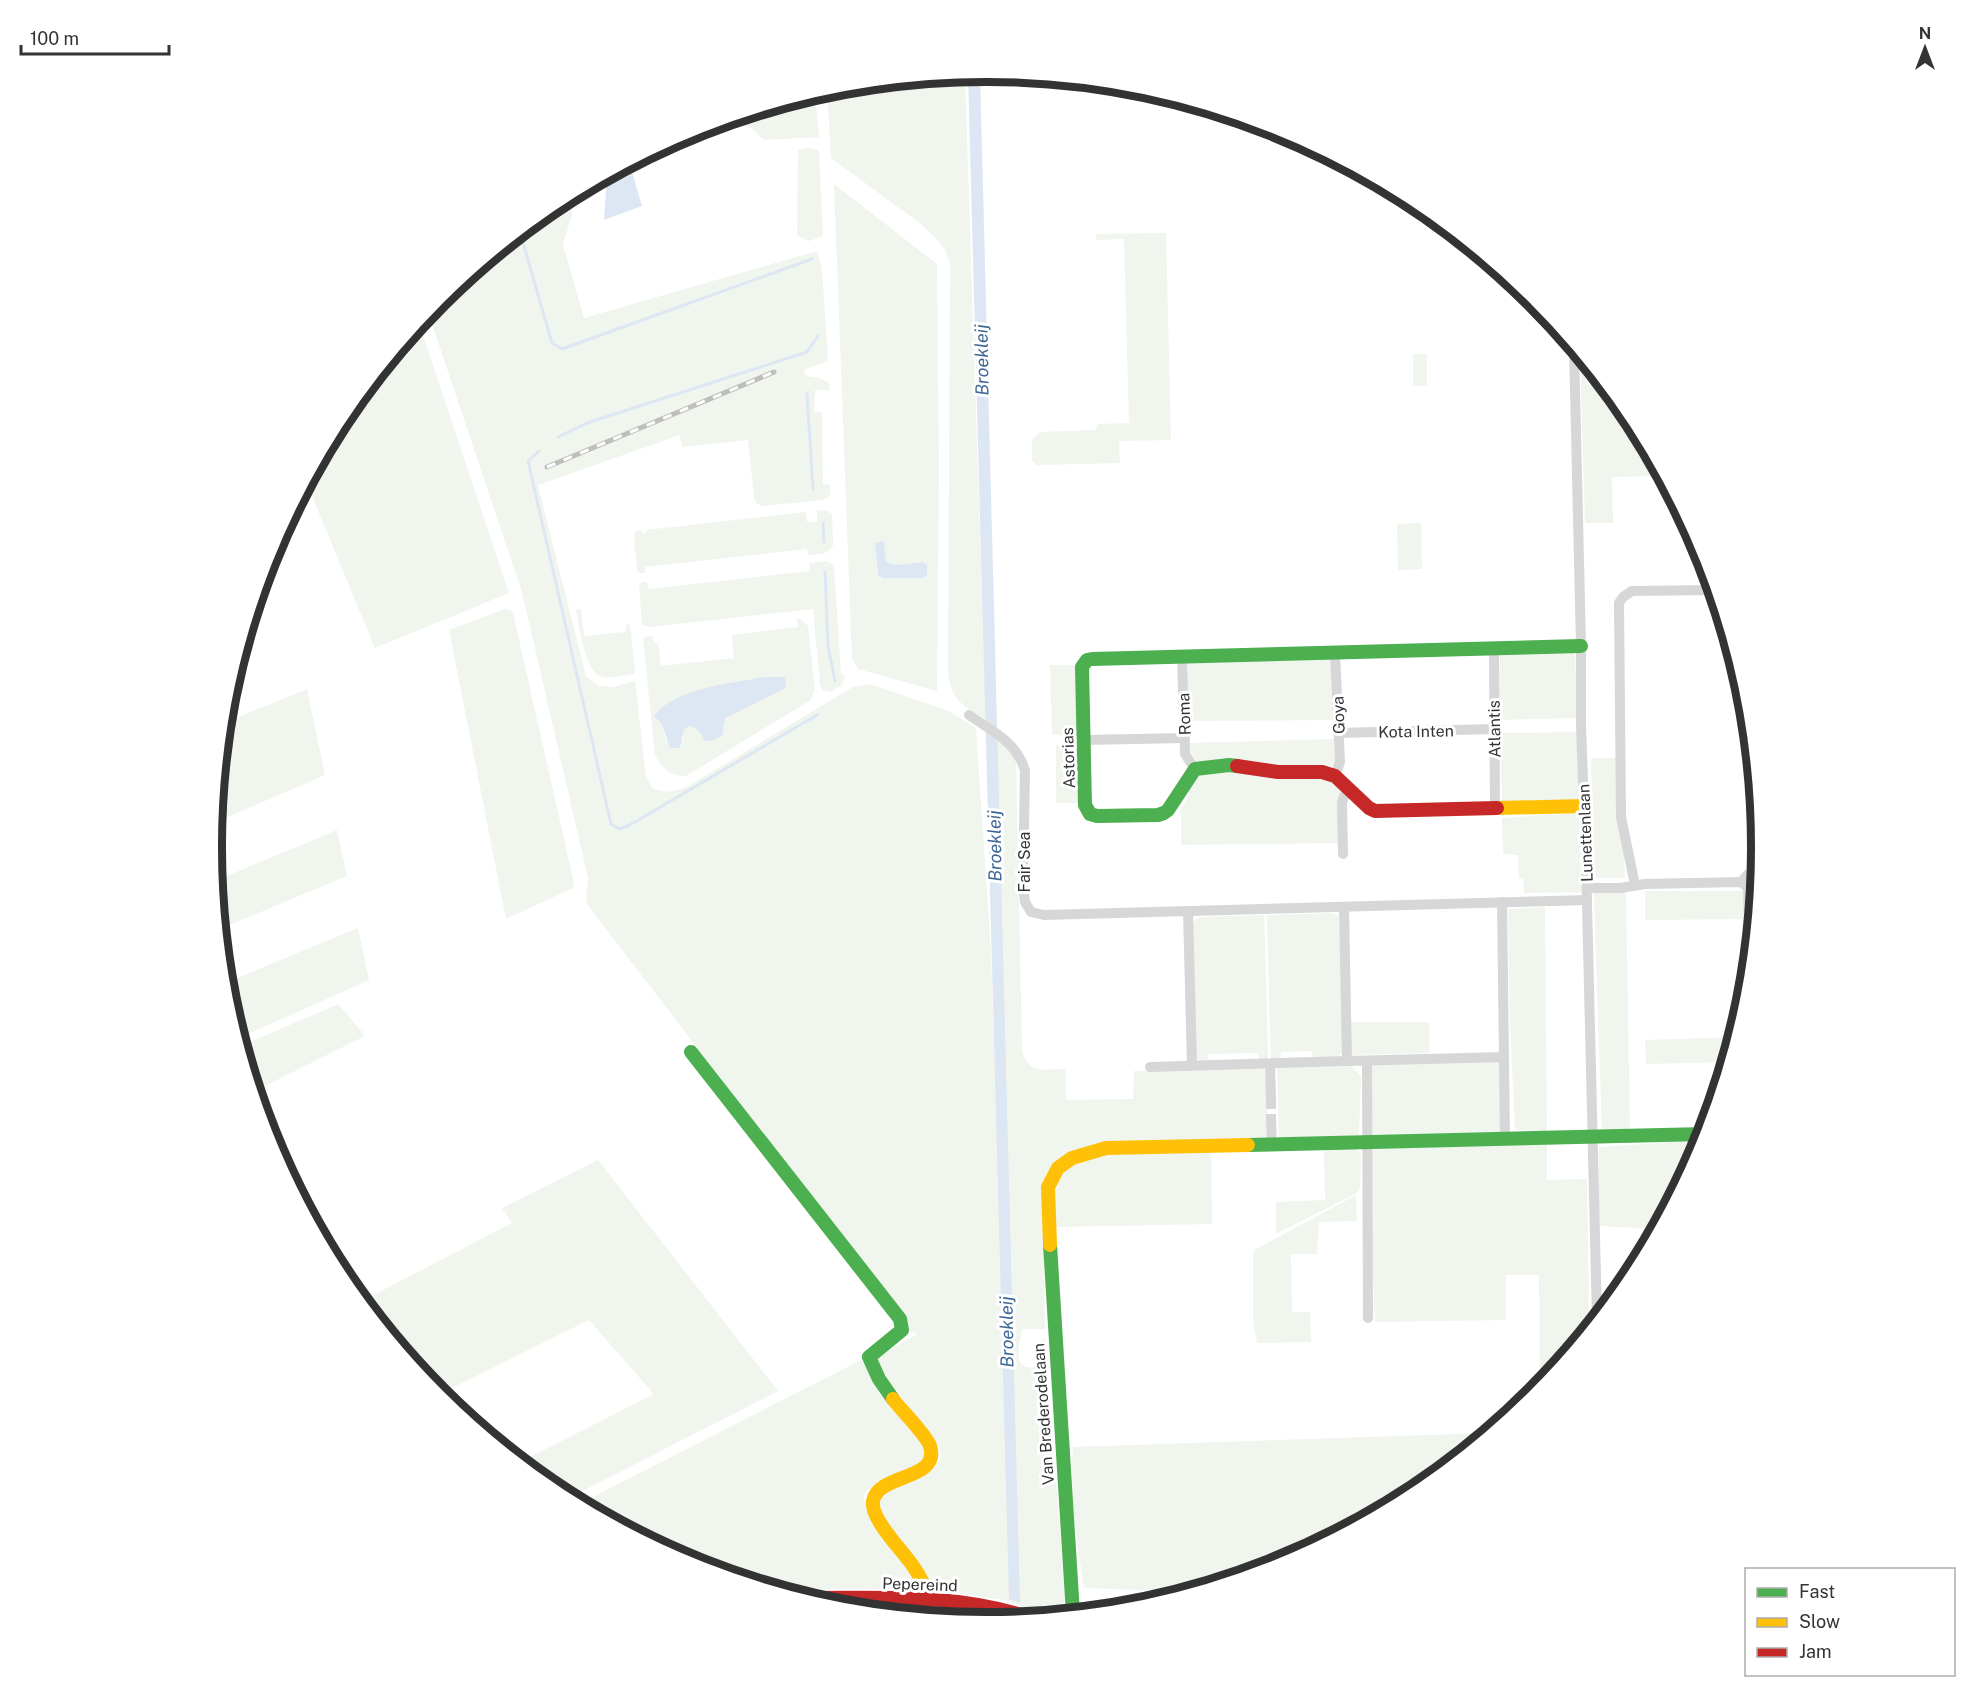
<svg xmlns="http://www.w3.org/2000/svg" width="1973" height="1694" font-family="'Public Sans',sans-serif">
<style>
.green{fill:#f0f5ed;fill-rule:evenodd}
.water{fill:#dde7f3}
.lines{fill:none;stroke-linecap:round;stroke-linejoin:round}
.stream{stroke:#dde7f3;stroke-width:3}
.street-tunnel{stroke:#d6d6d6;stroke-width:10;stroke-dasharray:10 5;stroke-linecap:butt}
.street{stroke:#d7d7d7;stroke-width:10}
.fast{stroke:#4caf50;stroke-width:14}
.slow{stroke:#ffc107;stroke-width:14}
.jam{stroke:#c62828;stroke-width:14}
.rail-casing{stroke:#bebebe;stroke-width:5}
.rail{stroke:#fff;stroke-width:3;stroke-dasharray:9;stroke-linecap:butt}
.labels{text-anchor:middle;stroke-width:6;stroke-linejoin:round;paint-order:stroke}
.street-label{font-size:16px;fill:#333;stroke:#fff}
.water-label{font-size:18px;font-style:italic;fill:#3f6796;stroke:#fff}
.rim{fill:none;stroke:#333;stroke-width:8}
</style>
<rect width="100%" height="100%" fill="#fff"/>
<g class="green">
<path d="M965 74 986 719C961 704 952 702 948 671L950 264 945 250 936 238 921 224 831 158 827 90 836 87Z"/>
<path d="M815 93 819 137 764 140C747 123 740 120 716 123Z"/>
<path d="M808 148 819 150 823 236 809 241 797 235 798 150Z"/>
<path d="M834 184 937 264 939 471 937 691 858 669 852 658ZM884 542 886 561 895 565 923 562 924 578H883L878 575 875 543Z"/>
<path d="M569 196 572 214 563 245 584 318 817 251 822 268 828 361 804 370 806 376 820 378 829 383 830 390H815L814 412H822L823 484 830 485V496L823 500 761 506 756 503 754 497 748 440 682 447 680 435 538 485 586 676 599 686 613 687 635 681 646 776 652 788C667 794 676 792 690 785L853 687 870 684 949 711 976 728 991 953 994 1052 1003 1174 993 736 1012 752 1016 762 1022 1049C1027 1075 1043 1069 1066 1069V1100L1133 1099 1134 1071 1261 1068 1265 1070 1269 1141 1104 1145 1042 1184 1045 1329H1022C1020 1345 1010 1372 1037 1367L1041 1363V1342L1045 1338 1065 1597 1060 1615 1041 1614 1005 1600 938 1591 877 1509 875 1498 936 1467 941 1456 940 1449 873 1359 917 1334 907 1331 901 1313 586 903 588 878 522 592 428 312 439 299 556 202Z"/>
<path d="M1166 233 1171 440 1119 441 1120 463 1037 465 1032 460V440L1040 432 1094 430 1097 428 1098 424 1129 423 1124 239 1096 240V234Z"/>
<path d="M419 323 509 593 375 648 309 489 302 492 342 416Z"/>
<rect x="1413" y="354" width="14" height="32"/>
<path d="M1580 355 1631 417 1663 476 1612 477 1613 523H1585Z"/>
<path d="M817 510 828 511 832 514 833 545C830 555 818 554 808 555L807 549 645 567V573H639L637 570 634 536 636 531 642 530 643 533H646V530L806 512 807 522H817Z"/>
<path d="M1421 523 1422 569 1398 570 1397 524Z"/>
<path d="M826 561 831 563 834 568 841 672 845 677 841 686 830 692 823 690 820 685 813 609 649 627 642 625 639 585 642 582H647L649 589 810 571 809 563Z"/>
<path d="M505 609 510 610 513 613 574 883 573 888 506 919 449 630Z"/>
<path d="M576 609H581L584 636 625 632 626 625 630 624 635 672 633 674C623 675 609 680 600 676 584 669 579 624 576 609Z"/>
<path d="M797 619H801L808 626 815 689 811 700 686 776C670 776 662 769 655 755L643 639 645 637 652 636 654 643H658L661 666 734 658 732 635 798 627ZM722 686 725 718 722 735 701 733 696 727 689 726 684 730 683 741H666L661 723 672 700 705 688Z"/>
<path d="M1575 652 1577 718 1499 720 1500 654Z"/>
<path d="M1331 659 1334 720 1188 721V662Z"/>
<path d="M1050 665H1077L1079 734 1052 735Z"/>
<path d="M307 689 325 775 214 823 224 723Z"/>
<path d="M1577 732 1579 801 1502 802 1500 733Z"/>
<path d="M1334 739 1335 766 1277 767 1199 764 1192 754 1188 743Z"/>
<path d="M1081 744V803H1056V745Z"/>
<path d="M1591 758H1620L1625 878H1594Z"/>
<path d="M1201 771 1317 775 1342 785 1340 843 1181 845V814L1179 813 1190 794 1184 790Z"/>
<path d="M1579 813 1581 892 1524 893 1523 878H1519L1518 855 1503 854 1502 818Z"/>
<path d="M337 830 347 876 220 929 215 881Z"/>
<path d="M1645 891H1744V919L1645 920Z"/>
<path d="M1594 892H1626L1630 1133 1602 1134Z"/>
<path d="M1545 907 1547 1131 1515 1130 1510 1023 1508 909Z"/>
<path d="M1333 913 1339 916 1344 1050 1336 1058H1313L1312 1051 1281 1052 1280 1060H1271L1267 915Z"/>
<path d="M1264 915 1268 1060H1259L1258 1053 1208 1054V1062L1196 1059 1192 924 1195 920 1200 917Z"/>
<path d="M358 928 369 980 239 1038 226 998 225 983Z"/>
<path d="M338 1004 363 1033V1037L255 1091 241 1046Z"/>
<path d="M1350 1022H1429L1430 1053 1351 1055Z"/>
<path d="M1735 1037 1727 1062 1646 1064 1645 1040Z"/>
<path d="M1500 1061V1132L1372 1136 1371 1064Z"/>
<path d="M1351 1066 1361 1076 1359 1137 1279 1138 1277 1068Z"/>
<path d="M1704 1140 1658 1226 1638 1228 1599 1226V1147Z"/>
<path d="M1547 1142V1180L1587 1179 1589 1329 1540 1388 1539 1275H1506V1320L1375 1322 1373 1274 1369 1261 1368 1147Z"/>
<path d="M1329 1148C1340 1148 1355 1144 1361 1154L1360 1189 1357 1193 1276 1234V1202L1325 1200 1324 1155 1325 1151Z"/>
<path d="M1211 1150 1212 1224 1055 1227V1180L1064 1168 1093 1153Z"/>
<path d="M598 1160 778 1391 569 1498 556 1491 520 1462 652 1395V1392L589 1320 438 1395 362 1301 512 1223 502 1208Z"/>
<path d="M1356 1195 1357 1221 1319 1222 1317 1254H1291L1292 1312H1310L1311 1342 1257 1343 1253 1321V1253L1256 1249Z"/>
<path d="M861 1360 930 1447 928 1461C913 1468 870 1482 863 1496L867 1509 923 1587 919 1589H775L690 1563 579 1504Z"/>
<path d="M1488 1433 1417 1492 1283 1563 1205 1587 1142 1590 1084 1588C1077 1542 1069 1494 1073 1447Z"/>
<path d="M820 1602H938L1021 1619C996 1621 972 1623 947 1618 938 1616 930 1614 920 1613 887 1612 852 1612 820 1602Z"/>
<path d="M1081 1604 1136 1607 1081 1613Z"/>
</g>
<g class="water">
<path d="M980 73 1020 1603 1009 1599 968 74Z"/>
<path d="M630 165 642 206 604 220 607 175Z"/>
<path d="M555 204 556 217 531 223Z"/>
<path d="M884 541 886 561 895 565 923 562 927 565V574L924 578H883L878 575 875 543Z"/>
<path d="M765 677H785L786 688 725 718 722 736 711 741H704C701 732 698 728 689 726L684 730 680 748H670L661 723 654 716C673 688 733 683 765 677Z"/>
</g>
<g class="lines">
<g class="stream">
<path d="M520 232 552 343 562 349 812 259"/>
<path d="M807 394 813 489"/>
<path d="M558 437 587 423 807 352 818 336"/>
<path d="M539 451 528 461 611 824 619 829 628 826 817 715"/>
<path d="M823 523 824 542"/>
<path d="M825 572 828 646 835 681"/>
</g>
<path class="street-tunnel" d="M1271 1099V1119"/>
<g class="street">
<path d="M1574 347 1581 646V725L1586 863 1597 1319"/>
<path d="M1494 649 1495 808"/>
<path d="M1182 657 1185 754 1195 769"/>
<path d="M969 715C992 731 1017 742 1025 771L1023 885 1025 902 1031 912 1044 915 1587 900"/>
<path d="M1338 733 1494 729"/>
<path d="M1084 740 1185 738"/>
<path d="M1335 776 1340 762 1335 653"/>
<path d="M1343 854 1342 803 1344 796 1350 790"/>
<path d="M1741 882 1760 861"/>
<path d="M1635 885 1621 817 1619 603 1623 597 1632 591 1714 590"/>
<path d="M1587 888H1620L1645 884 1741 882 1748 888 1750 961"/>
<path d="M1502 902 1505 1139"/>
<path d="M1344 907 1347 1061 1504 1057"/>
<path d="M1188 911 1192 1065"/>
<path d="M1367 1061 1368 1318"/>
<path d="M1270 1064 1271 1099"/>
<path d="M1150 1067 1347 1061"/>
<path d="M1271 1119 1272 1145"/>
</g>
<g class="fast">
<path d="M1237 766 1229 765 1195 769 1168 810 1164 813 1158 815 1097 816 1090 814 1085 805 1082 667 1087 660 1092 659 1581 646"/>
<path d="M691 1052 900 1319 902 1330 869 1357 879 1379 893 1399"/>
<path d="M1248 1145 1705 1134"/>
<path d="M1050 1245 1073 1614"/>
</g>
<g class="slow">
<path d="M1497 808 1585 806"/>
<path d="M1050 1245 1048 1187 1058 1168 1072 1158 1106 1148 1248 1145"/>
<path d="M893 1399C901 1410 927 1436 930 1446 941 1481 878 1473 873 1501 870 1519 903 1551 913 1566 920 1576 926 1587 929 1599"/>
</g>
<g class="jam">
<path d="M1237 766 1278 772H1322L1335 776 1369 808 1375 811 1497 808"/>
<path d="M806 1598C884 1598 956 1593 1031 1618"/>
</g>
<g class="rail-casing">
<path id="rail" d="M547 467 774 372"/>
</g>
<use href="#rail" class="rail"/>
</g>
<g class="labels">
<g class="street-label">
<text transform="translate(1184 714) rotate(-92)" y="6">Roma</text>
<text transform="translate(1338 715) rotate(-92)" y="6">Goya</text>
<text transform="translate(1494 729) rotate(-91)" y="6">Atlantis</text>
<text transform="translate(1416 731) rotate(-1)" y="6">Kota Inten</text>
<text transform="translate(1068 758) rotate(-92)" y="6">Astorias</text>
<text transform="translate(1585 833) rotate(-92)" y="6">Lunettenlaan</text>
<text transform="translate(1024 862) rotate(-90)" y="6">Fair Sea</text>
<text transform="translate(1043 1414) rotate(-94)" y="6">Van Brederodelaan</text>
<text transform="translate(920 1584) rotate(2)" y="6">Pepereind</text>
</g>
<g class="water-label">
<text transform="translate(982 360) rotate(-91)" y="6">Broekleij</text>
<text transform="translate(995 846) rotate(-91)" y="6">Broekleij</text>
<text transform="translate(1007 1332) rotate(-91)" y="6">Broekleij</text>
</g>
</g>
<path d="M0 0H1973V1694H0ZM986 82H987A764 764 0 0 1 1751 846V848A764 764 0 0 1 987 1612H986A764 764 0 0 1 222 848V846A764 764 0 0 1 986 82Z" fill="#fff" fill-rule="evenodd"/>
<path class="rim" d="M986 82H987A764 764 0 0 1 1751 846V848A764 764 0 0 1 987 1612H986A764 764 0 0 1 222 848V846A764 764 0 0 1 986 82Z"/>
<rect x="1745" y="1568" width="210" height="108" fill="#ffffff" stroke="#adadad" stroke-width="1.5"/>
<rect x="1757" y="1588" width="30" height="9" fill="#4caf50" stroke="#adadad" stroke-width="1.5"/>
<text x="1799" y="1598" font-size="18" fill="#333333">Fast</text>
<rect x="1757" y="1618" width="30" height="9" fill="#ffc107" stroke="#adadad" stroke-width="1.5"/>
<text x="1799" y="1628" font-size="18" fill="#333333">Slow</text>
<rect x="1757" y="1648" width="30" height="9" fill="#c62828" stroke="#adadad" stroke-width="1.5"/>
<text x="1799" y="1658" font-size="18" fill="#333333">Jam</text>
<g transform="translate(1925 48)" stroke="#ffffff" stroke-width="4.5" paint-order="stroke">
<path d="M0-4.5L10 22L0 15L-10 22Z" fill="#333333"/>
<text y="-9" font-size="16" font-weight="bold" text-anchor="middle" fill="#333333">N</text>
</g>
<path d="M21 45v9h148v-9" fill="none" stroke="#333333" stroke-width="3"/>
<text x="30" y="45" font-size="18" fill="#333333" stroke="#ffffff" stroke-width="4.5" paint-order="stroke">100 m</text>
</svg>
